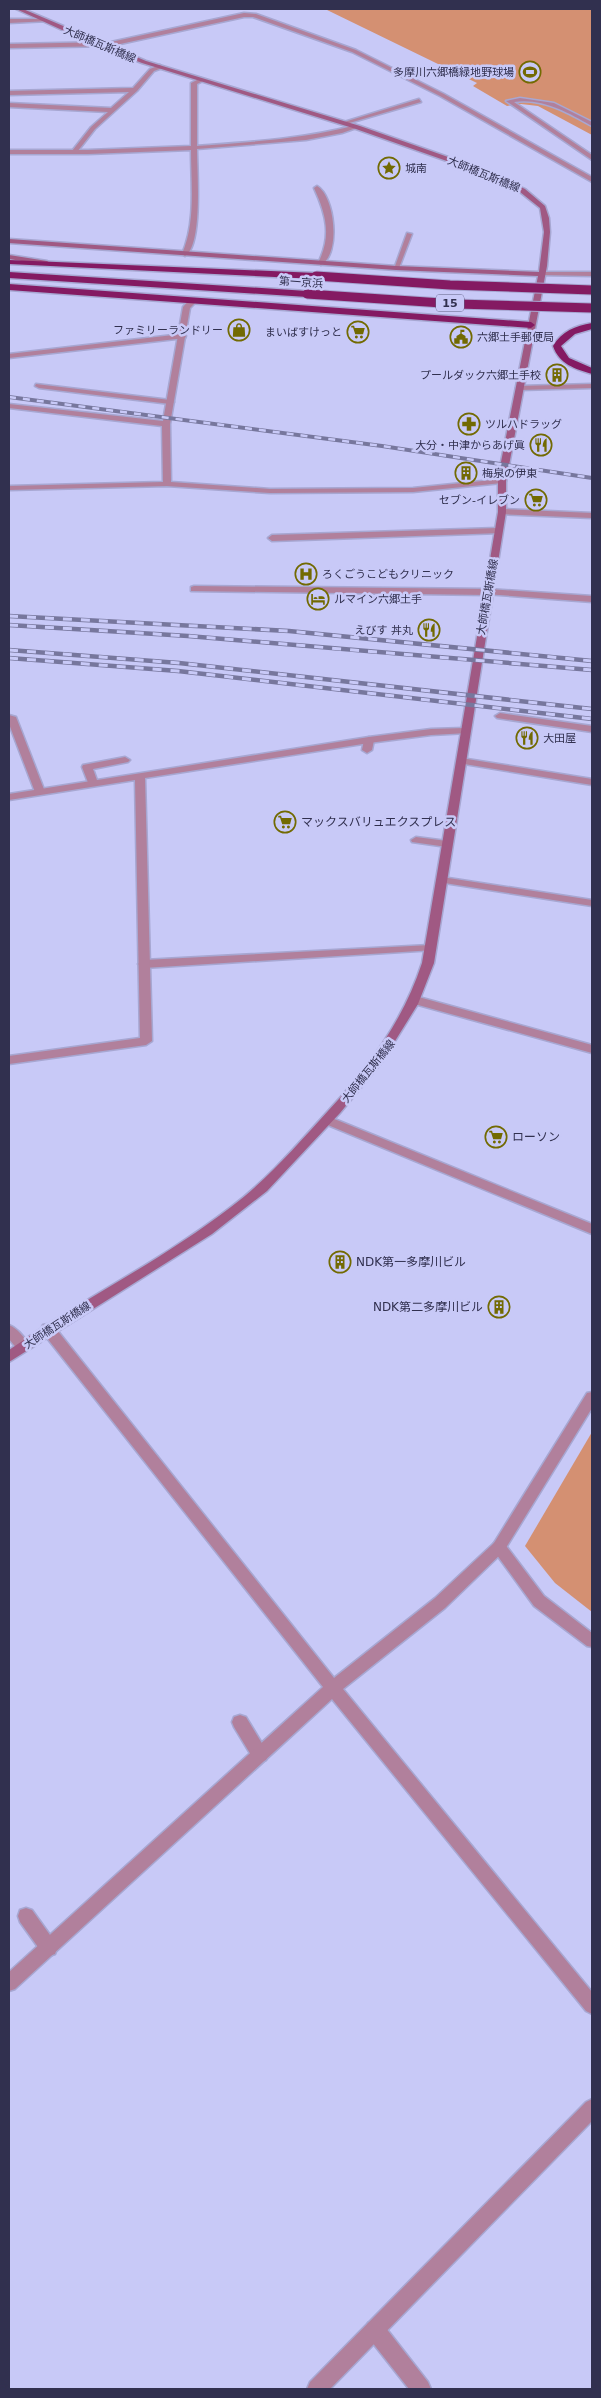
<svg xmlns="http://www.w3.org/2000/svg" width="601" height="2398" font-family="'DejaVu Sans','Noto Sans JP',sans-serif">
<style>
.green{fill:#d49072}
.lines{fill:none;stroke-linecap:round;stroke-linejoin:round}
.lane-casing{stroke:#a7a7d2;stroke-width:3}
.street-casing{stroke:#a7a7d2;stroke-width:3}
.secondary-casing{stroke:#a7a7d2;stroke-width:3}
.highway-casing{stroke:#a7a7d2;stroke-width:3}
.lane{fill:#b1809c;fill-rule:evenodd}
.street{fill:#b1809c;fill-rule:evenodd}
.secondary{fill:#a05983;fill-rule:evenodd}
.highway{fill:#841a62;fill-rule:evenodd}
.rail-far1-casing{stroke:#77779d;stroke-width:4}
.rail-casing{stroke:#77779d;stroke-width:4.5}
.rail-far1{stroke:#c8c9f7;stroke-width:2.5;stroke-dasharray:7;stroke-linecap:butt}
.rail{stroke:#c8c9f7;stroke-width:3;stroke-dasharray:9;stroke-linecap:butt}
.highway-bridge-casing{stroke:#a7a7d2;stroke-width:11;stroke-linecap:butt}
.highway-bridge{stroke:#841a62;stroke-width:9}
.labels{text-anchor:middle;stroke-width:5;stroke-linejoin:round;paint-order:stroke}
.far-street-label{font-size:11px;fill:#31304f;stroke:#c8c9f7}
.far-poi-label{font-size:11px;fill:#31304f;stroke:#c8c9f7;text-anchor:end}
.shield{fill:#c8c9f7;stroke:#5e5e81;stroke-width:1}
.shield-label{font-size:11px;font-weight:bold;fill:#31304f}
.poi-label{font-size:12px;fill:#31304f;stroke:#c8c9f7;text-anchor:start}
</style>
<rect width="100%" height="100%" fill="#c8c9f7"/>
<g class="green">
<path d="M325 9H592V135L538 106 521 104 507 106 473 86 477 83Z"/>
<path d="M592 1432V1612L555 1583 525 1546Z"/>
</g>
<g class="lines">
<g class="lane-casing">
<g id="lane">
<path d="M9 19H46L49 21 9 23Z"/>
<path d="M160 65 162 68 154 71 137 91 95 129 77 152 72 151 91 127 108 112 9 107V103L111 108 129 92 9 95V91L133 88 150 69Z"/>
<path d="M520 98 554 103 592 122V126L590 125C567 112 542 98 514 102L592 155V160L506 101Z"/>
<path d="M407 233 412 234 399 268 394 269Z"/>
<path d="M182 334 186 336 185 338 9 358V354Z"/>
<path d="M36 384 170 400 174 402 170 404 39 388 35 386Z"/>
<path d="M592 384V388L520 390 516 388 520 386Z"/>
<path d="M502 509 592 513V518L499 514V510Z"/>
<path d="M498 528 502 531 501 533 272 541 268 538 272 535Z"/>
<path d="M194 586 488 589 492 592 488 595 191 591V587Z"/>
<path d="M9 715 16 717 45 792 44 794H36L35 792 9 724Z"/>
<path d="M369 737 374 740 372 750 367 753 362 750 364 740Z"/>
<path d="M125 757 130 760 128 762 93 769 98 783 93 786 89 785 82 767 83 765Z"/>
<path d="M461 758 592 779V785L458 763V759Z"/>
<path d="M416 837 447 841 452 844 447 847 412 842 411 840Z"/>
<path d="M430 945 434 946 436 948 434 950 144 968 138 964 144 960Z"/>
<path d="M499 1541 504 1543 544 1596 592 1633V1647L587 1646 534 1606 494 1551 492 1547 494 1543Z"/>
<path d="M240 1715 246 1717 266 1750 268 1755 266 1760 260 1762 254 1760 234 1727 232 1722 234 1717Z"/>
<path d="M26 1908 32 1910 55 1942 57 1948 55 1954 49 1956 43 1954 20 1922 18 1916 20 1910Z"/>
<path d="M375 2320 382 2323 428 2382 431 2389H409L368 2337 365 2330 368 2323Z"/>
</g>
</g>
<g class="street-casing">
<g id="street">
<path d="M244 13 256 14 356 50 444 94 592 177V182L440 96 352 52 253 17H244L111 46 9 48V44L111 42Z"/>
<path d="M201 78 203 81 197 84V146C251 142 304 139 356 125L359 127 342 133 306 140 197 149C197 170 203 246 185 256L182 254C196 222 191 184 191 150L88 154H9V150H88L191 146V83Z"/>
<path d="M419 99 421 102 346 124 341 123Z"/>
<path d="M317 186C335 196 341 254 321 265L318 263C332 236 326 214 314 188Z"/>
<path d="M542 272H592V276L540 275 539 274Z"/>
<path d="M190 299 197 301 190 308 170 424 171 482 270 489 413 488 502 479 506 481 502 483 413 492 270 493 167 486 9 490V486L163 482 162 426 9 408V404L163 421 183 307Z"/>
<path d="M488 589 592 596V602L485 594V590Z"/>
<path d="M500 713 592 726V732L497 718 495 716Z"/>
<path d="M465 728 468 729V733L431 735 369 743 145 778 152 1041 146 1045 9 1064V1056L140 1038 135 780 9 800V794L369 737 431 729Z"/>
<path d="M442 877 592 900V906L438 882 437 880Z"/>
<path d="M415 996 592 1045V1053L411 1003 409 1000Z"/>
<path d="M327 1116 592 1224V1234L323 1123 321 1120Z"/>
<path d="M48 1324 53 1325 334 1678 435 1598 494 1543 587 1393 592 1392V1408L504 1551 445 1608 343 1689 592 1992V2014L586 2011 332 1699 15 1989 9 1991V1972L323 1687 43 1333 41 1329 43 1325Z"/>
<path d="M9 1325C17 1328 25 1338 30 1346L28 1350H18L9 1339Z"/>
<path d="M592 2099V2121L330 2389H307L310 2382 586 2102Z"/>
</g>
</g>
<g class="secondary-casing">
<g id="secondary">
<path d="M16 9H23L146 61 360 126 482 169 525 189 545 206 549 218 550 232 547 266 506 481V512L434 963 418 1004 382 1062 340 1113 267 1191 212 1234 9 1362V1350C81 1300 161 1261 231 1207 267 1180 297 1145 328 1111 369 1067 403 1021 422 963L498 512V481L501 462 538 276 396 270 9 243V239L396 266 539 272 544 232 540 208 520 192 478 172 356 129 142 63 95 45Z"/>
<path d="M9 255 47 261 50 263 47 265 9 259Z"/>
</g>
</g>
<g class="highway-casing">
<g id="highway">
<path d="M9 260 316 273 320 276 316 279 9 264Z"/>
<path d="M9 272 307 291 311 294 307 297 9 278Z"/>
<path d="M9 284 531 322 535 325 531 328 9 290Z"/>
<path d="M592 323V329L575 334 561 346 569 358 592 368V374C575 369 559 364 553 346 562 331 575 326 592 323Z"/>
</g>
</g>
<use href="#lane" class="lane"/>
<use href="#street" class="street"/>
<use href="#secondary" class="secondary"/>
<use href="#highway" class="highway"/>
<g class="rail-far1-casing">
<path id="rail-far1" d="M9 397 382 446 592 478"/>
</g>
<g class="rail-casing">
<g id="rail">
<path d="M9 616 289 631 592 661"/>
<path d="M9 625 188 636 592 670"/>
<path d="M9 650 179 663 592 709"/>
<path d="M9 658 178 671 592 719"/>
</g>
</g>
<use href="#rail-far1" class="rail-far1"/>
<use href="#rail" class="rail"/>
<g class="highway-bridge-casing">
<g id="highway-bridge">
<path d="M316 276 450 285 592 290"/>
<path d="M307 294 457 304 592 308"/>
</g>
</g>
<use href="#highway-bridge" class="highway-bridge"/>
</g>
<defs>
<g id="stadium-ring" transform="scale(1.125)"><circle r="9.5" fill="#c8c9f7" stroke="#726a02" stroke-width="1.5"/><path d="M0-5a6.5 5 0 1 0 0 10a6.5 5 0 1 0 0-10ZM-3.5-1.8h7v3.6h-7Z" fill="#726a02"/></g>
<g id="sight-ring" transform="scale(1.125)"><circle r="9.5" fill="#c8c9f7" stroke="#726a02" stroke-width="1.5"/><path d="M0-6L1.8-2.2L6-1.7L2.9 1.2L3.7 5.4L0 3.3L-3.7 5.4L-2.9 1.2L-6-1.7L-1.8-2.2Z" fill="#726a02"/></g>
<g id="shop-ring" transform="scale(1.125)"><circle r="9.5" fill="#c8c9f7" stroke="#726a02" stroke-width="1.5"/><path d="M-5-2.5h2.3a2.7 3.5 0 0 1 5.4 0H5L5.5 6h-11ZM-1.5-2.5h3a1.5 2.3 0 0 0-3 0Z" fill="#726a02"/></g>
<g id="supermarket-ring" transform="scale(1.125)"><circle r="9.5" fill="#c8c9f7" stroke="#726a02" stroke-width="1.5"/><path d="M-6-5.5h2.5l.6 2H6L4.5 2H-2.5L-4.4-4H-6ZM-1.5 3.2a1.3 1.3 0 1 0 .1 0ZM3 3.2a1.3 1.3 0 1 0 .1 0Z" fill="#726a02"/></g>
<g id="civic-ring" transform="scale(1.125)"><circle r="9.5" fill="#c8c9f7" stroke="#726a02" stroke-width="1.5"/><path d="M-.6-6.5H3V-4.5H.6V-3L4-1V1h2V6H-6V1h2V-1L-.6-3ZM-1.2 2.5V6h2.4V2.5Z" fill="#726a02"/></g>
<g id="building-ring" transform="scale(1.125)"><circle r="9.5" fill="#c8c9f7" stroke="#726a02" stroke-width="1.5"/><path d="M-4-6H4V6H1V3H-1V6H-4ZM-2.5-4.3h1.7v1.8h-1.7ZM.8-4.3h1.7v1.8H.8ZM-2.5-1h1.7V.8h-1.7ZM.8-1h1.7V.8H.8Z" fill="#726a02"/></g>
<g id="pharmacy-ring" transform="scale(1.125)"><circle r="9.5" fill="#c8c9f7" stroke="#726a02" stroke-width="1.5"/><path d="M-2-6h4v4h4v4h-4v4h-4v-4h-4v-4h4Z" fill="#726a02"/></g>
<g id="restaurant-ring" transform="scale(1.125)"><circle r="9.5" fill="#c8c9f7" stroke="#726a02" stroke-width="1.5"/><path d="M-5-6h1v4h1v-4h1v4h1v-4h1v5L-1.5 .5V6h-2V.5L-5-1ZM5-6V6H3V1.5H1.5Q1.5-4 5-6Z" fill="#726a02"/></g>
<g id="hospital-ring" transform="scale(1.125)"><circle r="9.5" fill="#c8c9f7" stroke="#726a02" stroke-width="1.5"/><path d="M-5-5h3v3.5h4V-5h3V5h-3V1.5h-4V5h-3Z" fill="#726a02"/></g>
<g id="hotel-ring" transform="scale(1.125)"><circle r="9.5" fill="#c8c9f7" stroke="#726a02" stroke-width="1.5"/><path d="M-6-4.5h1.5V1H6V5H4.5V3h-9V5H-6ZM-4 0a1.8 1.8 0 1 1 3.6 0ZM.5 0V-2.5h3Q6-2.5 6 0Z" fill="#726a02"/></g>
</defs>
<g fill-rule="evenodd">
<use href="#stadium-ring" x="530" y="72"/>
<use href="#sight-ring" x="389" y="168"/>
<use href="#shop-ring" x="239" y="330"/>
<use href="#supermarket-ring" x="358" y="332"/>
<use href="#civic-ring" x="461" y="337"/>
<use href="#building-ring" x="557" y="375"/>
<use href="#pharmacy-ring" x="469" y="424"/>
<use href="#restaurant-ring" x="541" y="445"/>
<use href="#building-ring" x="466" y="473"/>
<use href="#supermarket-ring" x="536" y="500"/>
<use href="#hospital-ring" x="306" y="574"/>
<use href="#hotel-ring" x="318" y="599"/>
<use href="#restaurant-ring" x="429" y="630"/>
<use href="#restaurant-ring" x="527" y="738"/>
<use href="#supermarket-ring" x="285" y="822"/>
<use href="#supermarket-ring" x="496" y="1137"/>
<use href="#building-ring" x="340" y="1262"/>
<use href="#building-ring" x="499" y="1307"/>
</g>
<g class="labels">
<g class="far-street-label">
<text transform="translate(100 44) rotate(23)" y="4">大師橋瓦斯橋線</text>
<text transform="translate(484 174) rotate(22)" y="4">大師橋瓦斯橋線</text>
<text transform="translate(301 282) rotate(4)" y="4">第一京浜</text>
<text transform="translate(487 597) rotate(-80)" y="4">大師橋瓦斯橋線</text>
<text transform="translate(368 1071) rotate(-51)" y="4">大師橋瓦斯橋線</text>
<text transform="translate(57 1325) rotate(-33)" y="4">大師橋瓦斯橋線</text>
</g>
<g class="far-poi-label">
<text x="514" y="76">多摩川六郷橋緑地野球場</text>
<text x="405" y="172" text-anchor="start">城南</text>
<text x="223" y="334">ファミリーランドリー</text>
<text x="342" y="336">まいばすけっと</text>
<text x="477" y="341" text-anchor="start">六郷土手郵便局</text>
<text x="541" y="379">プールダック六郷土手校</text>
<text x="485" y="428" text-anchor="start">ツルハドラッグ</text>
<text x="525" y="449">大分・中津からあげ眞</text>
<text x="482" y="477" text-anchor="start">梅泉の伊東</text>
<text x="520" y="504">セブン-イレブン</text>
<text x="322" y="578" text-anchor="start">ろくごうこどもクリニック</text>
<text x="334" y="603" text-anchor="start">ルマイン六郷土手</text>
<text x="413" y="634">えびす 丼丸</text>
<text x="543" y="742" text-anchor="start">大田屋</text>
</g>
<rect class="shield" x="436" y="294.5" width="28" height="17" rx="4"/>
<g class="shield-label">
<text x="450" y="307">15</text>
</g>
<g class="poi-label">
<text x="301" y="826">マックスバリュエクスプレス</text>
<text x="512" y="1141">ローソン</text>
<text x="356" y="1266">NDK第一多摩川ビル</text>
<text x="483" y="1311" text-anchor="end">NDK第二多摩川ビル</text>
</g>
</g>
<rect width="601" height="2398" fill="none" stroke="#31304f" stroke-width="20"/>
</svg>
